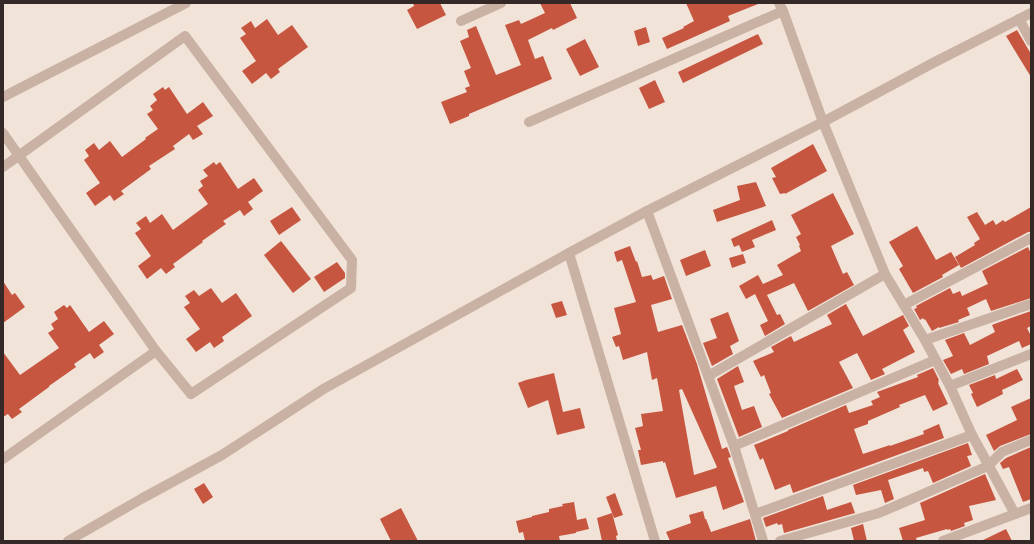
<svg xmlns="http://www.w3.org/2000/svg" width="1034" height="544" font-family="'Exo 2',sans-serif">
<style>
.building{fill:#c75640;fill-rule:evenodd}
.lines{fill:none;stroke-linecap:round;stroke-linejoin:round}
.minor{stroke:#c9b2a4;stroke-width:10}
</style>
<rect width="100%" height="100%" fill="#f1e3d8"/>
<g class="building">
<path d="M413 3H440L446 15 417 29 407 10 414 6Z"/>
<path d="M540 3H570L577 18 553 30 552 28 528 40 535 59 543 56 552 79 469 114V116L450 124 441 102 467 92 465 88 470 86 464 71 471 68 460 41 469 37 467 30 476 26 496 75 521 65 505 25 519 20 521 24 545 13Z"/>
<path d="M686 3H758V4L728 16 730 21 667 49 662 38 684 28 683 27 694 21Z"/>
<path d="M267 19 278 35 292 25 308 47 278 69 280 72 271 79 266 73 252 84 242 71 256 61 240 38 246 34 241 28 251 21 255 28Z"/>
<path d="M646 27 650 42 638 46 634 31Z"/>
<path d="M1017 30 1031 54V77L1006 36Z"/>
<path d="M758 34 763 44 683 83 678 72Z"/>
<path d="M585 39 599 67 580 76 566 49Z"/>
<path d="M655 80 665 102 649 109 639 88Z"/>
<path d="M163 87 165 90 169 87 187 114 203 102 213 116 197 126 203 134 193 140 189 134 173 146 175 149 149 166 151 169 121 191 124 194 114 201 110 195 95 206 86 193 100 183 84 160 89 156 85 150 94 143 99 150 110 141 122 157 146 139 145 138 158 129 147 114 153 110 150 106 157 100 153 94Z"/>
<path d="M813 144 827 171 785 194V193L780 194 772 178 776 177 771 168Z"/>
<path d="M214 162 216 165 220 162 238 189 254 178 263 191 248 202 253 209 244 216 240 210 223 221 226 224 202 241 203 242 173 264 175 267 166 274 161 268 147 279 138 266 151 256 135 233 141 229 136 223 146 216 150 223 162 214 173 230 208 204 198 190 203 186 200 181 208 176 203 170Z"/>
<path d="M756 182 766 206 717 222 713 210 740 200 737 186Z"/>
<path d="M833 193 854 234 831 246 843 274 847 272 854 285 808 311 794 283 767 295 777 315 780 314 785 324 765 336 760 325 768 321 755 294 746 299 739 286 758 275 763 284 783 275 777 265 801 251 799 246 800 245 796 237 801 234 791 215Z"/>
<path d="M292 207 301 220 279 235 270 221Z"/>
<path d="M1031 207V232H1028L961 268 955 257 975 245 974 243 980 239 967 217 977 212 985 225 993 220 996 225 1003 220 1005 222Z"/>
<path d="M772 220 776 230 752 240 755 247 742 252 739 245 734 247 731 239Z"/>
<path d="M917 226 936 260 951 252 959 265 942 275 943 277 913 293 899 269 903 266 889 242Z"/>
<path d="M281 241 311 279 293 293 264 255Z"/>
<path d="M630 246 636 262 637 261 642 277 651 275 653 280 664 276 672 299 651 305 658 332 682 325 697 364 722 449 727 447 731 457 728 458 744 502 723 510 716 486 676 498 665 462 663 463V461L641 465 638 450H641L635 428 643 426 641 414 663 411 657 378 652 380 647 352 623 360 619 346 616 347 612 337 621 334 614 308 636 302 622 260 617 262 614 252ZM682 389 717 467 716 468 694 475 679 390Z"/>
<path d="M1028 247 1031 254V298L991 311 986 299 967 308 970 315 958 320 959 322 939 328V327L932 331 925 319 924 320 923 318 920 320 914 309 917 308 916 306 950 288 953 294 960 291 962 296 988 284 982 271Z"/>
<path d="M705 250 711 266 686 276 680 260Z"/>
<path d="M743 254 746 263 732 268 729 258Z"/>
<path d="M337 262 345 273V278L324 292 314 277Z"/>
<path d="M3 281 12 295 15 293 25 307 3 323Z"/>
<path d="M211 288 222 303 236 293 252 316 222 337 224 341 214 348 210 342 196 352 186 339 200 329 184 307 190 303 185 296 194 290 199 296Z"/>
<path d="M562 301 567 315 556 318 551 304Z"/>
<path d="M846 304 863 336 903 315 909 326 903 330 915 352 882 369 885 374 871 380 857 353 839 362 853 388 782 418 769 394 771 393 764 375 761 377 753 361 774 352 771 347 791 336 794 342 832 324 827 315Z"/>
<path d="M64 305 67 308 70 305 89 332 104 321 114 334 99 345 104 352 94 359 90 353 74 364 76 367 49 386V387L19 409 22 412 12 419 8 414 3 417V352L20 375 59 348 48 333 54 329 51 324 58 319 54 312Z"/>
<path d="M1031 311V326L1027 328 1031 336V344L1022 348 1019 341 987 356 989 364 964 374 962 369 951 374 943 360 953 356 945 340 964 333 970 345 995 332 992 325 997 323Z"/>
<path d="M728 312 739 341 730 346 733 354 712 366 703 343 717 338 710 319Z"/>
<path d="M738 366 744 382 734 386 742 410 754 406 762 427 739 437 717 379Z"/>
<path d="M933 368 939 380 938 381 939 382 938 383 948 404 933 411 925 395 899 405 900 407 868 421V424L854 429 863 454 890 445V446L924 434 923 431 939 424 944 438 793 493 790 484 775 490 763 458 760 460 754 445 788 431V430L846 405 849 413 873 405 871 401 880 397 877 392 918 377 917 375Z"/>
<path d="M1017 369 1023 380 1002 390 1003 394 977 407 971 394 973 393 969 385 995 375 996 379Z"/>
<path d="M554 373 563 412 580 408 585 428 557 435 548 400 528 408 518 383 526 380Z"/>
<path d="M1031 398V434L1000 446 994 451 986 435 1017 420 1011 407Z"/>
<path d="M968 443 972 455 967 456 971 466 933 483 928 471 924 472 923 468 888 480 894 499 885 503 881 490 856 495 853 485Z"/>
<path d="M1031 447V499L1023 502 1009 467 1003 469 1000 463 1006 458Z"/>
<path d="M985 474 996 500 969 506 973 520 964 523 965 526 951 531 950 529 947 530V529L916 538 917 541H903L899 528 925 520 920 503Z"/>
<path d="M204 483 213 497 203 504 194 489Z"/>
<path d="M615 493 623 515 614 518 606 497Z"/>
<path d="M823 496 827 510 851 502 855 513 784 533 782 524 778 525 777 523 766 527 763 518Z"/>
<path d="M574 502 577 520 586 518 589 529 576 532V533L559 536 560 541H525L523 532 519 533 516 521 532 517V516L549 512V509L563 506 562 504Z"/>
<path d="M401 508 418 541H391L380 519Z"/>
<path d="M703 511 705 519H706L711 532 750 519 756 541H670L666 532 691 523 689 515Z"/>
<path d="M612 513 618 535 616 536 617 541H602L597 518Z"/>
<path d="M863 524 867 541H854L851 528Z"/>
<path d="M1006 529 1012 541H981Z"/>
</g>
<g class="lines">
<g class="minor">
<path d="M779 3 783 11 823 122 885 274 925 340 950 386 972 435 1015 514 1031 508"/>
<path d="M1019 19 1031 41"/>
<path d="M461 21 501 3"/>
<path d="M3 97 186 3"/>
<path d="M529 122 783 11"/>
<path d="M3 133 156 351"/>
<path d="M3 167 185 36 352 260 351 288 191 394 156 351 3 459"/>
<path d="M647 211 734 446 763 541"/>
<path d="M569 253 655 541"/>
<path d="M904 305 1031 238"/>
<path d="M925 340 1031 304"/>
<path d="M708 376 885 274"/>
<path d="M950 386 1031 354"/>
<path d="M734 446 935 360"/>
<path d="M755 514 972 435"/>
<path d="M68 541 141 499 222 455 325 388 569 253 647 211 823 122 931 64 1031 13"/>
<path d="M780 541 879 513 988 466 1002 452 1031 440"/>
<path d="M943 541 1015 514"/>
</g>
</g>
<rect width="1034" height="544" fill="none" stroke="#342926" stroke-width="8"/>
</svg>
